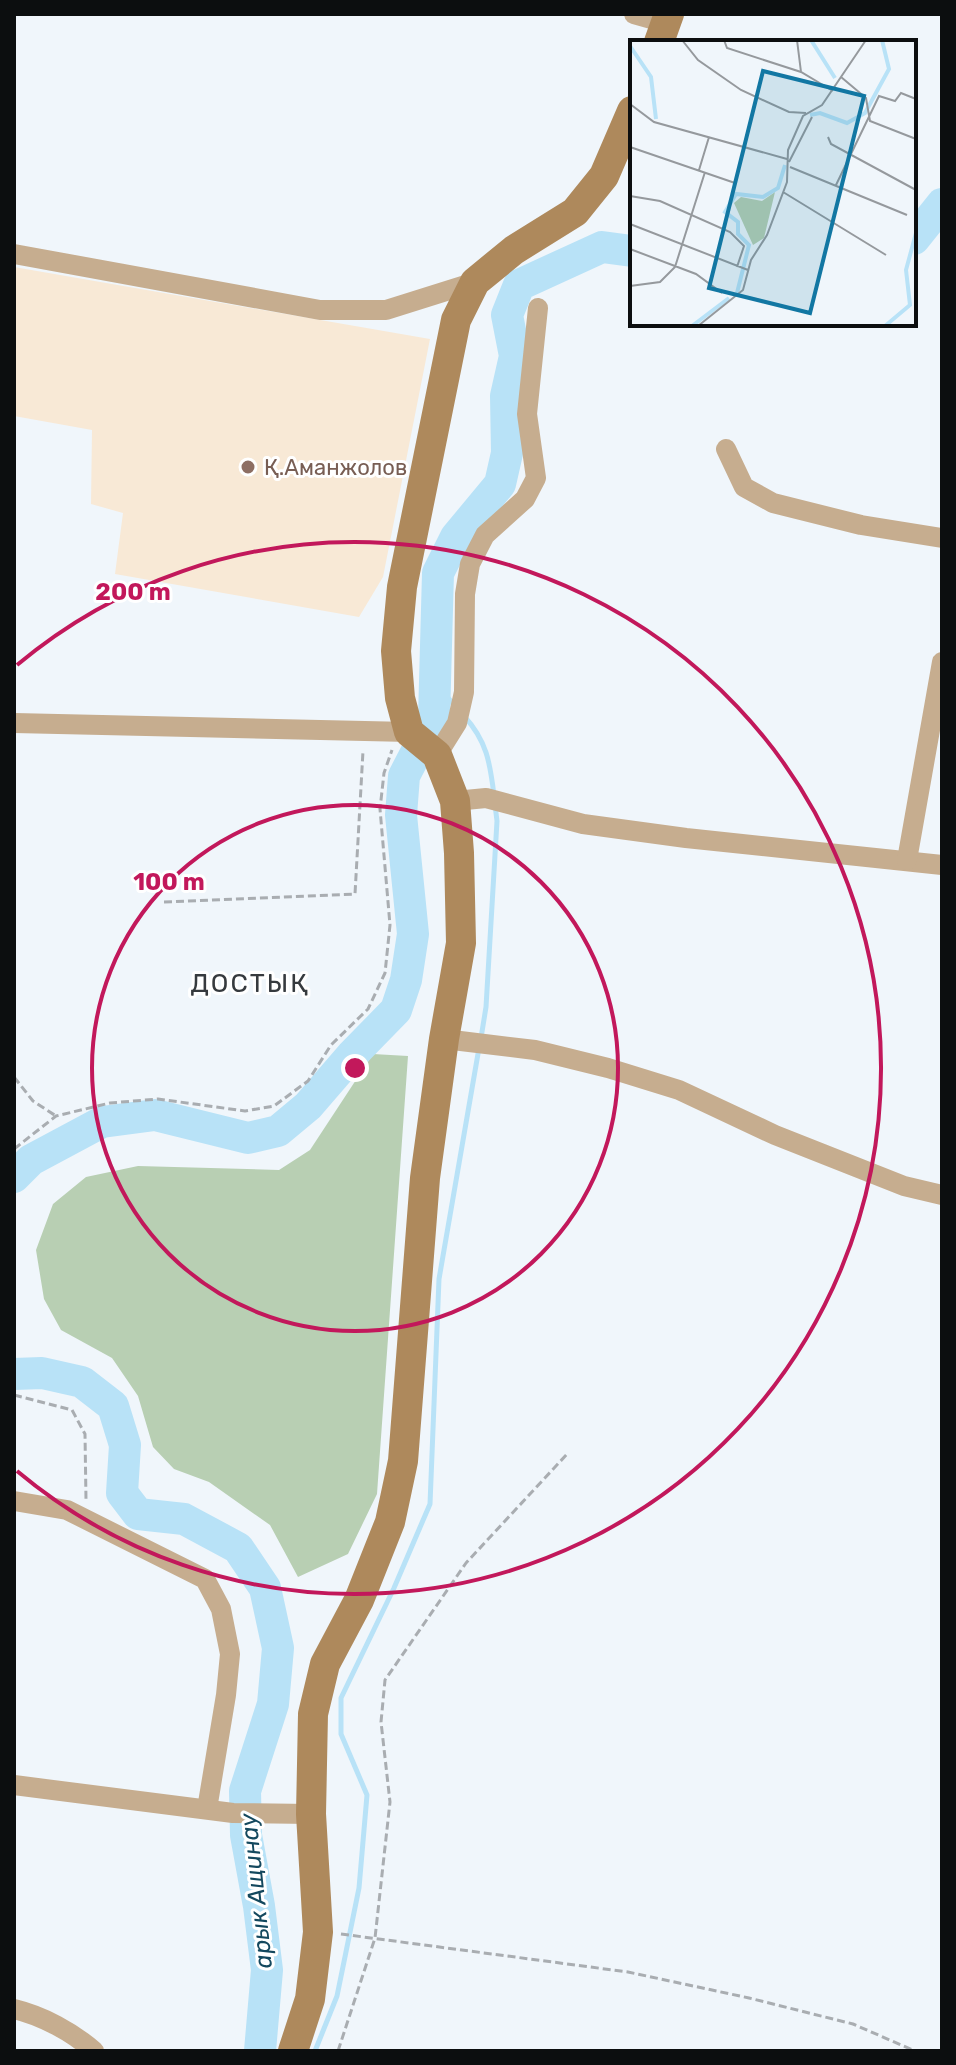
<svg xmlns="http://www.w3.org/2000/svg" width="956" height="2065" font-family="Rubik,sans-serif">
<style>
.education{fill:#f8e9d6}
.green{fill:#b8cfb3}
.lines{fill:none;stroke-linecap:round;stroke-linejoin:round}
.stream{stroke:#b8e2f7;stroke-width:5}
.river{stroke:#b8e2f7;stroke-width:32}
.path{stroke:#a9adb1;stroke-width:3;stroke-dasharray:8 4;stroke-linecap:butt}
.street{stroke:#c6ad8f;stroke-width:20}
.secondary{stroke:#ae895c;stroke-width:30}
.ring{fill:none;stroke:#c2185b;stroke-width:4}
.education-dot{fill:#8d6e63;stroke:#fff;stroke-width:3}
.labels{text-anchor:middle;stroke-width:6;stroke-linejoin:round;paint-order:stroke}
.education-label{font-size:22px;fill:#785e54;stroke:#fff;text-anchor:start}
.water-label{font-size:24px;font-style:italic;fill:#13485e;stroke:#fff}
.quarter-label{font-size:26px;letter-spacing:2px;fill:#363a3e;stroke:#fff}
.inset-river{fill:none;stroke:#b8e2f7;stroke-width:4}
.inset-road{fill:none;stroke:#95999d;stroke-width:2}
.view{fill:#1277a3;fill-opacity:0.15;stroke:#1277a3;stroke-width:4}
.inset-edge{fill:none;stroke:#0c0e0f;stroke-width:4}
.centre{fill:#c2185b;stroke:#fff;stroke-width:4}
.ring-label{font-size:24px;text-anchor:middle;font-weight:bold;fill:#c2185b;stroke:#fff;stroke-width:6;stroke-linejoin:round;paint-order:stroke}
</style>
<rect width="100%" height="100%" fill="#f0f6fb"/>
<path class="education" d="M14 267 430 339 383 577 359 617 115 574 123 513 91 504 92 430 14 416Z"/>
<path class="green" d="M373 1054 408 1056 377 1494 348 1554 298 1577 270 1525 209 1482 174 1469 153 1447 138 1396 112 1358 61 1330 44 1299 36 1250 53 1204 86 1177 138 1166 279 1170 310 1150Z"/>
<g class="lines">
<g class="stream">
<path d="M435 683 455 706"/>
<path d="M464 716C487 741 490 763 494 795"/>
<path d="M481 1038 486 1007 497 821 495 805"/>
<path d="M315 2051 337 1996 359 1888 367 1795 341 1734V1698L394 1588 430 1504 439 1279 479 1048"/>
</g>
<g class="river">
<path d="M914 239 942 204"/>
<path d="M14 1177 31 1160 102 1122 155 1115 248 1138 278 1131 308 1106 352 1055 396 1010 406 980 413 934 401 815 404 776 434 718 438 573 456 537 500 484 507 453 506 396 515 356 507 315 519 285 602 247 632 251"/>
<path d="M14 1374 42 1373 82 1382 113 1406 125 1445 122 1493 138 1514 184 1519 238 1548 265 1588 278 1648 273 1704 245 1791 246 1835 259 1906 267 1970 260 2051"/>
</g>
<g class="path">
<path d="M164 902 355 894 363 751"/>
<path d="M14 1077 33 1101 56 1116"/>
<path d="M14 1149 56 1116 110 1103 158 1099 245 1111 274 1106 308 1081 331 1045 368 1009 385 973 390 925 380 809 384 773 392 750"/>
<path d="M14 1395 72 1410 85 1434 86 1500"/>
<path d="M341 1934 628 1972 749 1998 853 2024 915 2051"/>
<path d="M338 2051 375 1938 390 1802 381 1722 385 1680 466 1563 568 1453"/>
</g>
<g class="street">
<path d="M634 14 666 23"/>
<path d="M14 254 320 310H386L475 282"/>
<path d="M726 449 744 487 773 503 861 525 942 538"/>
<path d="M14 723 409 732"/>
<path d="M437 755 457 723 464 692 465 594 470 564 485 535 525 499 536 478 527 414 538 308"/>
<path d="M455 801 486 798 583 824 686 838 942 865"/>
<path d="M907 860 942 662"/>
<path d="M444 1039 535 1050 608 1068 679 1090 775 1135 904 1186 942 1195"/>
<path d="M14 1501 67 1510 205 1579 221 1609 230 1654 226 1695 207 1809"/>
<path d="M14 1785 233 1813 311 1814"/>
<path d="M14 2009C43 2016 72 2032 94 2051"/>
</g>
<g class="secondary">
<path d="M659 42 669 14"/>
<path d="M293 2051 310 1999 318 1932 311 1814 313 1714 325 1664 359 1600 390 1522 403 1461 425 1178 444 1039 461 943 459 853 455 801 437 755 409 732 400 698 396 651 402 587 456 320 475 282 514 250 575 212 604 176 632 111"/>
</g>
</g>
<g class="ring">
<circle cx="355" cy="1068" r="263"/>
<path d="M17 665A526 526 0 1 1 17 1471"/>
</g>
<circle class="education-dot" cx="248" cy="467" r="8"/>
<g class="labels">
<g class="education-label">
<text x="264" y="475">Қ.Аманжолов</text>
</g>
<g class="water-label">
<text transform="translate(256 1891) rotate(-96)" y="8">арык Ащинау</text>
</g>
<g class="quarter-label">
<text x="250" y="992">ДОСТЫҚ</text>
</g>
</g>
<g transform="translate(630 40)">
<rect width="286" height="286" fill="#f0f6fb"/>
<path d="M145 152 134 198 123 205 104 163 111 157 132 161Z" fill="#b8cfb3"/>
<path class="inset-river" d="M181 0 205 38M0 6 21 37 26 79M180 75 190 73 217 83 235 73 259 29 252 0M107 253 119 205 108 194V182L95 172 106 154 133 157 148 148 155 125M62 286 99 258M255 286 280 265 276 230 286 193"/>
<path class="inset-road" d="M52 0 68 20 111 50 159 72 176 73M94 0 97 8 171 32 203 51M167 0 171 32M211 37 236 58 240 81 286 99M0 64 24 82 157 119M198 97 201 104 286 150M0 107 105 143M159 122 182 77M160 127 277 175M69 130 79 97M206 145 249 56 265 61 271 53 286 59M153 152 256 215M0 156 30 161 100 192 114 206 107 227M0 184 118 230M0 209 66 234 92 253M0 246 30 242 45 227 75 132M68 286 113 250 121 220 137 195 157 142 158 110 173 76 192 65 236 0"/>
<path class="view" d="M133 31 234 56 180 273 79 248Z"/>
<rect width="286" height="286" class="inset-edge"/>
</g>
<circle cx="355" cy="1068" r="12" class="centre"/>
<g class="ring-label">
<text x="133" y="600">200 m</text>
<text x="169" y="890">100 m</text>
</g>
<rect width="956" height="2065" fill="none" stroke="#0c0e0f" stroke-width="32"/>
</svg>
